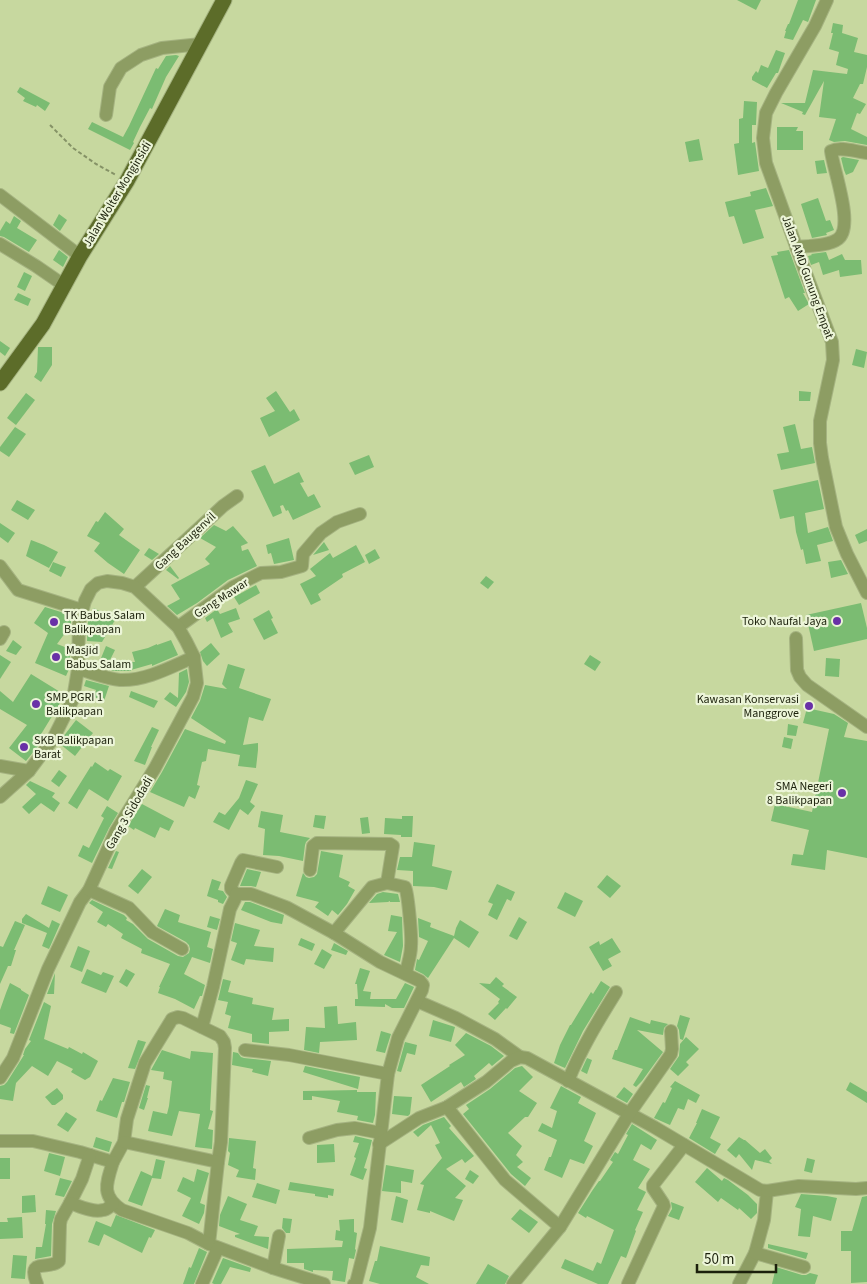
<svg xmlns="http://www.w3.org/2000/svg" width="867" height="1284" font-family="'Source Sans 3',sans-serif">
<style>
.building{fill:#7bbc72}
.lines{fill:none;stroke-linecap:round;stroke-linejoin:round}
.minor-casing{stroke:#a5b381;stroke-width:14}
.major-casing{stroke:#a5b381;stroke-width:17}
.path{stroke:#859266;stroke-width:2;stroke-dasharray:4 2.5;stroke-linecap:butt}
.minor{stroke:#8d9d63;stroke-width:12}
.major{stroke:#5c6c29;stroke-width:15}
.poi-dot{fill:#6931a7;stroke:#ecf5d8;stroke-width:2}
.labels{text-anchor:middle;stroke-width:4.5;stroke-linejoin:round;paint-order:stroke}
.street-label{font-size:12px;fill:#1b200b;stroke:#ecf5d8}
.poi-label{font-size:12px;fill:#1b200b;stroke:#ecf5d8;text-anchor:start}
</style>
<rect width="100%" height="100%" fill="#c7d89f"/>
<g class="building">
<path d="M737 0H761L756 10Z"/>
<path d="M798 0H816L808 22 803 20 793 40 784 38 786 31H785L788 24H789Z"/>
<path d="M833 23 843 25 842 33 858 38 854 52 867 55V67L863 84H860L853 98 866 104 860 114 857 113 851 129 867 137V145L845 141 834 142 829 140 836 119 819 117 824 81 805 115 802 114 803 112 781 103H805L813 70 847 74 848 69 836 65 839 52 829 49 833 33H831Z"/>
<path d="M776 50 785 53 778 73H776L767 88 752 80V77L756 71 758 73 761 65 768 68Z"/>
<path d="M176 55 179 56 166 77 152 109 150 108 140 127 133 142 134 143 130 150 88 129 92 122 123 137 129 126 156 68 158 69 166 56Z"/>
<path d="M20 87 50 103 45 111 37 105 36 107 23 101 25 98 17 92Z"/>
<path d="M744 101 757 102 756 125H752V143L755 142 759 171 738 175 734 144 739 143V119L743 118Z"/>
<path d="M777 127H798L796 131H803V150H777Z"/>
<path d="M699 139 703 160 689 162 685 142Z"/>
<path d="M843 157 859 160 853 172 846 175 844 170 841 158Z"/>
<path d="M824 160 827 173 817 174 815 161Z"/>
<path d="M766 188 773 206 755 210 764 238 743 244 734 216 729 217 725 202 751 196 750 192Z"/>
<path d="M818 198 826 221 830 220 834 230 826 233 827 235 812 238 801 204Z"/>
<path d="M59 214 67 220 60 231 53 225Z"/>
<path d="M14 216 21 221 17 228 37 240 29 252 4 237 0 236V231L6 221 10 224Z"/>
<path d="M59 250 68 257 63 267 53 260Z"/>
<path d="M789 250 805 293H803L809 304 798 311 789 297 785 299 771 256 778 255 777 252Z"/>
<path d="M826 252 829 260 842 254 845 260H861L862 274 840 277 839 270 823 275 819 262 811 265 808 256 812 255 811 254Z"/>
<path d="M24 272 32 276 25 291 17 287Z"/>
<path d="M18 293 31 299 28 306 14 300Z"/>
<path d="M0 341 10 348 5 356 0 352Z"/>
<path d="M38 347H52V365L41 382 34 377 37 372Z"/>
<path d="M856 349 867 352 864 368 852 365Z"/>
<path d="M276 391 290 412 294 409 300 420 269 437 260 418 275 411 266 398Z"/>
<path d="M799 391 811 392 810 401H799Z"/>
<path d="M26 393 35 400 16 425 7 418Z"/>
<path d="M795 424 801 449 812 447 815 463 781 470 777 454 789 452 783 427Z"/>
<path d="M15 427 26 434 9 457 0 451V447Z"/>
<path d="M369 455 374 467 355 475 349 463Z"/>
<path d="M265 465 274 484 299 472 304 482 300 483 308 497 314 494 321 507 293 520 288 510 286 511 283 505 280 506 282 513 273 517 251 471Z"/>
<path d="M818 480 824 509 805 513 808 533 828 527 833 541 817 545 821 561 806 564 803 549 801 550 796 532 794 516 780 519 773 490Z"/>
<path d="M17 500 35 510 28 520 11 510Z"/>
<path d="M105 512 124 529 119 535 140 550 124 574 108 563 94 551 100 543 87 536 96 521 98 522Z"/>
<path d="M0 523 15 533 8 543 0 537Z"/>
<path d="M214 525 226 531 233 526 248 543 241 546 242 551 248 549 257 566 228 580 197 603 177 615 167 606 180 599 171 585 210 564 205 559 216 547 200 538Z"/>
<path d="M867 529V541L859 544 855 535Z"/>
<path d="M289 538 294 560 274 564 271 553 268 554 266 545Z"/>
<path d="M31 540 44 545 58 552 49 568 26 556Z"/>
<path d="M324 542 329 550 313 555Z"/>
<path d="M356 545 365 562 342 574 343 577 318 594 321 600 311 605 300 584 316 576 310 569 330 553 333 558Z"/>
<path d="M149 548 159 554 152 560 144 555Z"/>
<path d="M375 549 380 558 369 564 365 555Z"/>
<path d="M841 560 848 574 831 578 828 562Z"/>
<path d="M53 562 66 567 61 577 49 571Z"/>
<path d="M170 566 179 578 178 579 166 570Z"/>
<path d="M486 576 494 582 488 589 480 583Z"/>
<path d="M256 585 260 593 239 605 234 597Z"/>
<path d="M861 603 867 628V639L814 651 806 615Z"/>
<path d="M45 607 61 612 71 620V625L57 644 70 649V667L66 676 35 663 48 633 34 623Z"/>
<path d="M94 608 115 620 102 642 87 641 88 622Z"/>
<path d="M236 608 240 619 228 623 233 632 221 638 213 618 207 622 205 618 217 609 220 614Z"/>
<path d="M269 610 273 618 271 619 278 633 264 640 253 619Z"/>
<path d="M13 640 22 647 16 655 6 651Z"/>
<path d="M171 640 178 655 152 666V664L131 670V671H115L105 669 106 666 99 663 106 646 115 650 109 662H135L132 652 148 648 157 644V645Z"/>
<path d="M211 643 220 654 207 666 203 661 200 652Z"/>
<path d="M0 655 11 662 0 679Z"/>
<path d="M590 655 601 662 595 671 584 664Z"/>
<path d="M826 658 840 659 839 677 825 676Z"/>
<path d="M228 664 245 669 239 688 271 699 263 721 249 717 243 745 258 743V750L256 768 238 766 240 755 208 749 206 761 202 762 197 785 200 786 195 799 189 796 184 807 150 792 162 772 185 729 225 744 226 741 191 718 200 701 205 685 227 689 222 684Z"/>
<path d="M187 669 189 682 186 692 176 707 164 699 170 692 178 698 179 673Z"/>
<path d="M31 674 65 695 35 744 38 746 26 761 9 748 27 725 0 709V691L13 702Z"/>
<path d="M86 680 109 686 104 701 94 697 96 690 84 686Z"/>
<path d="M131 691 158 701 154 708 129 697Z"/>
<path d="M807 708 834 714 848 723 844 737 867 741V858L827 850 825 870 791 865 793 854 803 855 809 830 771 821 775 804 812 812 829 729 803 723Z"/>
<path d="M76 720 93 733 75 756 60 744 63 737Z"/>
<path d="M788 724 798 726 796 736 787 735Z"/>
<path d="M152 727 159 730 151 747H152L145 765 134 761Z"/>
<path d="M784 737 793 739 791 749 782 747Z"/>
<path d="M95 762 108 771 110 769 122 776 108 801 89 789 77 809 68 803 91 766 92 767Z"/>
<path d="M59 770 67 776 59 787 51 781Z"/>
<path d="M246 780 258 784 250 802 255 806 248 815 240 809 229 830 213 822 219 812 225 815 239 798Z"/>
<path d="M30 781 55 793 52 797 60 803 54 812 41 803 29 814 22 807 36 794 26 785Z"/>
<path d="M142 804 174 821 169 831 160 827 155 838 135 828 134 830 128 826Z"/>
<path d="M107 806 118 813 109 828 92 863 78 856 83 845 89 848 104 818 101 816Z"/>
<path d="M261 811 283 815 280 832 310 838 306 842 305 845 303 861 279 856 263 855 265 829 258 827Z"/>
<path d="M315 815 326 816 324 829 313 827Z"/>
<path d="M402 816H413L412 837H401V835L384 834 385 818 402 819Z"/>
<path d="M368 817 370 833 362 834 360 818Z"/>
<path d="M414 842 435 845 432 866 452 871 447 890 434 887 413 886V871L397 870 400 857H412Z"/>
<path d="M116 851 119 852 112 869 108 868Z"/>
<path d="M321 851 343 855 339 877 350 882 348 886 355 890 347 904 338 915 332 910 328 916 315 907 319 902 296 896 303 873 306 877 309 878 314 877 317 874Z"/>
<path d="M142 869 152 877 138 894 128 886Z"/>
<path d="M247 869 261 872 256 887 251 886H240Z"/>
<path d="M607 875 621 886 610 898 597 887Z"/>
<path d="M212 879 221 882 218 890 223 891 227 897 223 904 218 902V900L207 896Z"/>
<path d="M497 884 515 892 511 901 507 899 497 920 488 915 493 904 488 902Z"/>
<path d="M48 886 68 895 60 912 41 904Z"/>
<path d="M383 892 398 894 400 902H390V901L388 902 369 903 377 894Z"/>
<path d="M565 892 583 901 575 917 557 908Z"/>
<path d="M92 900 124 915 127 918 126 920 133 924 148 939 178 956 183 957 189 953 190 949 189 945 186 942 157 926 165 909 180 915 178 922 211 932 207 947 213 949 210 963 192 957 184 974 205 985 202 996H200L194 1009 175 999 158 993 160 987H159L170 964 141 953 142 949 121 938 123 934 108 924 106 927 97 922 103 912 89 903Z"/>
<path d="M245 902H250L284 915 282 924 271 922 241 910Z"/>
<path d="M26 914 49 928 52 920 60 924 49 949 42 946 47 933 22 923V919Z"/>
<path d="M391 915 402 917 403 946 400 962 384 955 397 932 388 931Z"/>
<path d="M210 916 220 919 217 930 207 927Z"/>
<path d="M519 917 527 922 517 940 509 936Z"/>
<path d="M418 918 431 923 430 927 454 936 456 928 460 920 479 932 469 948 454 938 428 978 423 974 415 970 417 959 419 960 428 941 419 937Z"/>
<path d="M15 921 25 925 14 950H16L11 966H8L0 984V946L3 947Z"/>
<path d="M235 923 260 930 254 946 274 948 273 962 246 959 244 965 231 960 237 943 231 941Z"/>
<path d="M301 938 315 944 312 951 298 945Z"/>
<path d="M612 938 621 952 608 959 612 966 603 971 589 947 599 941 600 945Z"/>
<path d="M334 943 348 951 346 955 331 950Z"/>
<path d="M78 946 90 951 82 972 70 967Z"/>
<path d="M322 949 332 955 324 969 314 964Z"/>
<path d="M360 968 370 971 363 991 371 992 370 999H396L405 983 414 987 404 1008H392L385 1004V1007L355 1006V999H358L357 984H355Z"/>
<path d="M87 969 101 975 103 972 114 976 106 993 81 983Z"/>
<path d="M126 969 135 974 127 987 119 982Z"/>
<path d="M55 973 54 994H47Z"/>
<path d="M496 977 504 984 502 986 517 997 507 1009 506 1008 495 1020 488 1014 499 1003 498 1002 500 999 479 983 490 984Z"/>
<path d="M223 979 231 981 228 992 253 998 252 1004 274 1008 272 1020 289 1019V1031L269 1032V1044L252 1042V1034L228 1028 231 1016 225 1014 228 1002 218 1000Z"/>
<path d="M601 981 610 987 583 1031 565 1068 558 1065 554 1063 560 1045 570 1025H571L591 992 593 994Z"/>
<path d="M10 983 21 989V990L29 995 14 1034 10 1033 11 1028 0 1024V1010L6 993Z"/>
<path d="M44 1002 51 1006 44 1039 68 1049 69 1047 82 1054 83 1052 98 1061 90 1077 85 1080 71 1072 73 1069 57 1061 48 1076 32 1066 16 1083 13 1101 0 1099V1086L4 1085 7 1082 24 1055H23L25 1049 31 1041 29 1040Z"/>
<path d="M337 1006 338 1024 356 1022 357 1040 320 1042 319 1053 304 1050 306 1027 325 1028 324 1007Z"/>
<path d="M680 1015 690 1018 683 1040 680 1039 679 1030 677 1026Z"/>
<path d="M630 1017 650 1024 651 1020 668 1024 664 1028 663 1035 637 1030 663 1052 642 1081 636 1087 633 1085 643 1069 612 1059 615 1050H617Z"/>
<path d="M433 1020 455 1027 451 1042 429 1036Z"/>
<path d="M381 1031 391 1034 385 1053 376 1051Z"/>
<path d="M466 1033 491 1046 504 1056 492 1066 489 1063 474 1076 476 1079 464 1087 461 1082 431 1102 421 1085 450 1066 449 1065 465 1055 455 1045Z"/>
<path d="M686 1037 699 1049 686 1062 689 1065 678 1076 670 1069 679 1056 680 1044Z"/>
<path d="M138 1040 146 1042 135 1069 128 1068Z"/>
<path d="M405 1042 417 1045 415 1055 407 1053 401 1072 397 1071Z"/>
<path d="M162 1050 190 1059 191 1051 213 1053 210 1110 213 1111 208 1129 213 1130 212 1149 195 1147 200 1114 179 1111 172 1136 148 1131 153 1111 167 1114 169 1106 172 1081 163 1079 164 1072 151 1070Z"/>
<path d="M233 1052 238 1053 241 1057 244 1058 271 1061 268 1076 252 1072 253 1069 232 1065Z"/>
<path d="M587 1058 592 1060 587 1074 581 1071Z"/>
<path d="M305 1066 360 1077 358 1089 303 1072Z"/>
<path d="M522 1066 533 1077 519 1091 537 1103 528 1117H525L508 1133 522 1146 516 1155 523 1162 517 1167 531 1178 525 1186 511 1174 463 1114 469 1109 466 1105 490 1089 515 1068Z"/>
<path d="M113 1078 130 1082 124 1102H122L117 1118 96 1111 100 1100 102 1101Z"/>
<path d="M675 1081 700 1095 696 1103 688 1099 684 1110 678 1108 670 1125 654 1118 663 1102 665 1103 672 1088 670 1087Z"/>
<path d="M850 1082 867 1092V1103L846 1090Z"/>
<path d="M146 1085 150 1086 147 1098H148L144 1110 139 1108Z"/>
<path d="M561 1086 581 1097 578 1103 596 1113 584 1141 593 1146 584 1164 570 1159 562 1178 544 1170 549 1157H551L557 1140 538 1131 542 1123 552 1128 557 1111 550 1108Z"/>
<path d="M624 1087 633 1094 627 1103 616 1097Z"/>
<path d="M57 1088 63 1095V1099L55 1105H52L45 1097Z"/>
<path d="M357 1090V1092H376L375 1115 373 1123 357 1120 358 1116 337 1112 340 1101 312 1096V1100H303V1091Z"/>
<path d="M394 1096 412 1097 410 1114 408 1116 392 1114Z"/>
<path d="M702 1109 720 1117 710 1138 721 1144 715 1154 689 1138 697 1123H696Z"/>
<path d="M66 1112 77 1119 68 1132 57 1125Z"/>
<path d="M444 1117 451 1126 449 1128 474 1156 465 1163 462 1159 446 1169 466 1186 455 1198 463 1200 454 1221 430 1211V1213L417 1210 424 1185 420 1184 442 1158 435 1145 440 1143 431 1125 418 1137 413 1132 423 1125Z"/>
<path d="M632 1124 657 1140 651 1150 641 1144 633 1160 650 1169 638 1188 646 1192 637 1210 643 1212 635 1230 636 1231 626 1258 621 1256 608 1284H598L561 1268 565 1259 593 1271 597 1262 601 1264 614 1230 587 1216 586 1218 578 1213 592 1191 599 1181H600L613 1162 610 1160 615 1152 618 1154 628 1135 626 1134Z"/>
<path d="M355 1136 372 1140 369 1152 364 1168 367 1169 363 1180 350 1175 356 1158 354 1157 359 1143 353 1142Z"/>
<path d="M96 1137 112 1142 109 1152 93 1147Z"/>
<path d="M739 1137 744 1140H745L760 1153 765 1149 772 1158 769 1161 772 1164 755 1160 752 1170 739 1154 736 1158 727 1150Z"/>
<path d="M229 1138 256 1141 253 1168 256 1169 255 1180 236 1177 239 1170 228 1165 230 1153 228 1151Z"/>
<path d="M334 1144 335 1162 317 1163V1145Z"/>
<path d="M49 1153 65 1157 60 1176 44 1171Z"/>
<rect x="0" y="1158" width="10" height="21"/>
<path d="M807 1158 815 1160 812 1173 804 1171Z"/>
<path d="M156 1159 165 1161 161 1179 152 1178 142 1206 128 1201 141 1171 152 1176Z"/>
<path d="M386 1165 414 1170 412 1183 401 1181V1193L382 1191Z"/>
<path d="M707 1168 722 1181 724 1178 728 1180 748 1195 757 1204V1213L751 1219 739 1208 738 1210 721 1198 718 1202 695 1182Z"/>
<path d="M197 1169 209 1173 200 1203 205 1205 204 1213 199 1224 182 1216 191 1198 177 1191 183 1177 194 1182Z"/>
<path d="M470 1170 479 1176 473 1184 465 1179Z"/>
<path d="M60 1178 72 1181 64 1197 55 1195Z"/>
<path d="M290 1182 334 1189 333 1196 328 1195V1198L315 1196V1194L288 1190Z"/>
<path d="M257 1183 280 1190 276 1204 252 1197Z"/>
<path d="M801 1194 827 1196 837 1198 831 1221 813 1216 810 1237 798 1236 801 1209 795 1207Z"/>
<path d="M35 1195 36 1212 22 1213V1196Z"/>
<path d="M228 1196 247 1204 240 1220 258 1226 254 1236 269 1237 268 1249 235 1237V1235L240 1234 219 1226 220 1215Z"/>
<path d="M396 1196 408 1200 403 1223 391 1220Z"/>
<path d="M867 1196V1282L851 1283V1251H841V1231H852L862 1197Z"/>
<path d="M671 1202 684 1207 679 1220 668 1216 672 1209Z"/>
<path d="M520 1209 538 1222 529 1233 511 1219Z"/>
<path d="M46 1210 56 1211 52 1224 51 1256 35 1259 36 1247H42L46 1224H45Z"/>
<path d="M116 1215 155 1230 151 1238 149 1237 142 1253 104 1234 99 1246 88 1242 96 1221 111 1227Z"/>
<path d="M22 1217 23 1238 0 1239V1222H8L7 1218Z"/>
<path d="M283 1218 292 1219 290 1233H286L282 1228Z"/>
<path d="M354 1219V1232L357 1233 355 1249 356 1250 354 1259 349 1258 345 1282 332 1280 333 1271 313 1270V1272L304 1269V1263H287V1249L342 1247 343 1241 335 1240 336 1230 340 1231 339 1220Z"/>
<path d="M768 1244 808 1253 806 1259 768 1248Z"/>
<path d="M380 1246 430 1257 429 1266 421 1265 416 1277 429 1284H380L369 1281 375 1261H377Z"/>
<path d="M199 1248 207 1252 194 1284H183L189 1267 191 1268Z"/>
<path d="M13 1255 27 1256 25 1279 11 1278Z"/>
<path d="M223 1258 251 1268 250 1272 230 1267 221 1284H214L212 1283Z"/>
<path d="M488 1264 509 1276 505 1284H476Z"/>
<path d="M776 1267 802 1275H806L810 1273 818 1275 815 1284H772Z"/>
</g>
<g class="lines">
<g class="minor-casing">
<g id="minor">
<path d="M827 0 815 26 776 93 766 113 763 138 766 163 805 271 832 342 833 360 820 421V443L822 458 836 527 847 554 867 593"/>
<path d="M106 115 110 87 121 68 141 55 162 48 201 44"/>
<path d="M0 195 80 256"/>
<path d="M0 244 36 266 65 286"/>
<path d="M796 247C808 246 829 246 838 239 855 227 833 169 831 151 841 146 856 152 867 153"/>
<path d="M0 566 18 590 82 610"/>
<path d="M135 587 223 506 237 496"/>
<path d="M178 627 233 587 261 573 281 572 302 566 303 554 321 533 337 522 360 514"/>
<path d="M796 638 797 670 800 677 807 685 867 727"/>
<path d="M0 639 4 632"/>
<path d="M78 669C90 672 107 679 120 680 146 681 171 667 194 657"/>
<path d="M0 766 29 771"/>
<path d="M0 797 29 771 53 739 73 699 78 669 79 623 85 601 91 589 98 583 107 581 122 583 135 587 178 627 186 641 194 657 197 683 193 697 155 768 116 831 89 890 80 902 48 969 13 1058 0 1078"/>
<path d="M310 870 313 846 317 843 390 844 393 846 387 883"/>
<path d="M89 890 129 908 152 932 182 949"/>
<path d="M236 894 231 889V886L241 863 243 860 277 867"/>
<path d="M334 933 372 887 387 883 405 887C408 893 412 937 411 946 411 956 407 965 406 974"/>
<path d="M417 1001 456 1018 495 1039 520 1057"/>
<path d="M202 1027 213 987 230 909 235 899 236 894H251L286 907 334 933 380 962 420 981 423 985 422 990 398 1038 388 1074 370 1228 356 1283 354 1284"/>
<path d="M245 1050 289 1055 388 1074"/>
<path d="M568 1081C581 1049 598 1021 616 992"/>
<path d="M447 1107 505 1180 560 1227"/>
<path d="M309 1138 337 1130 355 1128 381 1133"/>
<path d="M0 1141H33L80 1152 113 1162 124 1142 127 1119 145 1063 172 1019 178 1017 183 1018 220 1036 224 1042 225 1048 221 1142 218 1162"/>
<path d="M124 1142 218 1162 209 1244 273 1268 324 1284"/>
<path d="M379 1144 419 1118 447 1107 486 1082 511 1061 520 1057 527 1058 654 1127 760 1190 767 1191 764 1220 755 1253 739 1284"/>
<path d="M113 1162C106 1184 101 1196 122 1210L188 1233 209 1244"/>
<path d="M767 1191 799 1186 856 1189 867 1188"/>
<path d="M70 1203 82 1179 90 1155"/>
<path d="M755 1253 804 1267"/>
<path d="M273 1268 279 1236"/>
<path d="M37 1284C26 1257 48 1271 59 1261L60 1224 61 1219 70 1203C79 1206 93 1213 103 1210 107 1210 110 1206 113 1204"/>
<path d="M202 1284 218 1248"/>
<path d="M513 1284 560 1227 629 1114 671 1054 672 1049 671 1031"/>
<path d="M628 1284 664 1206 663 1203 653 1188V1185L684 1145"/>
</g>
</g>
<g class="major-casing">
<path id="major" d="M0 383 43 324 80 256 127 181 224 0"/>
</g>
<path class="path" d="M50 125 73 148 96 164 116 175"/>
<use href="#minor" class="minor"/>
<use href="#major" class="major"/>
</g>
<g class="poi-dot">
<circle cx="837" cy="621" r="5"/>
<circle cx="54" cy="622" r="5"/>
<circle cx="56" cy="657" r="5"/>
<circle cx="36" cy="704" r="5"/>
<circle cx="809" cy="706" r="5"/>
<circle cx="24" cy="747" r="5"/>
<circle cx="842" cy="793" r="5"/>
</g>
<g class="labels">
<g class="street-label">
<text transform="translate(117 194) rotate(-59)" y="4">Jalan Wolter Monginsidi</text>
<text transform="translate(808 277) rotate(70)" y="4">Jalan AMD Gunung Empat</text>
<text transform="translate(185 541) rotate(-43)" y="4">Gang Baugenvil</text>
<text transform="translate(221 598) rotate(-33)" y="4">Gang Mawar</text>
<text transform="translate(129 813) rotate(-60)" y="4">Gang 3 Sidodadi</text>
</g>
<g class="poi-label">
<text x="64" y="619">TK Babus Salam<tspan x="64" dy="14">Balikpapan</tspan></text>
<text x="827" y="625" text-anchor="end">Toko Naufal Jaya</text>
<text x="66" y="654">Masjid<tspan x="66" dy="14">Babus Salam</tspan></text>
<text x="46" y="701">SMP PGRI 1<tspan x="46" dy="14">Balikpapan</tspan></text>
<text x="799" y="703" text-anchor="end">Kawasan Konservasi<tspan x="799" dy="14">Manggrove</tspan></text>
<text x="34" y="744">SKB Balikpapan<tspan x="34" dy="14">Barat</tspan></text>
<text x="832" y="790" text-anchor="end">SMA Negeri<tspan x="832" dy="14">8 Balikpapan</tspan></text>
</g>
</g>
<path d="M697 1264v8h79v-8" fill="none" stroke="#1b200b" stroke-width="2.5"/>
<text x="704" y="1264" font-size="15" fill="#1b200b" stroke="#ecf5d8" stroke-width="4" paint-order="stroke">50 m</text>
</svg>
